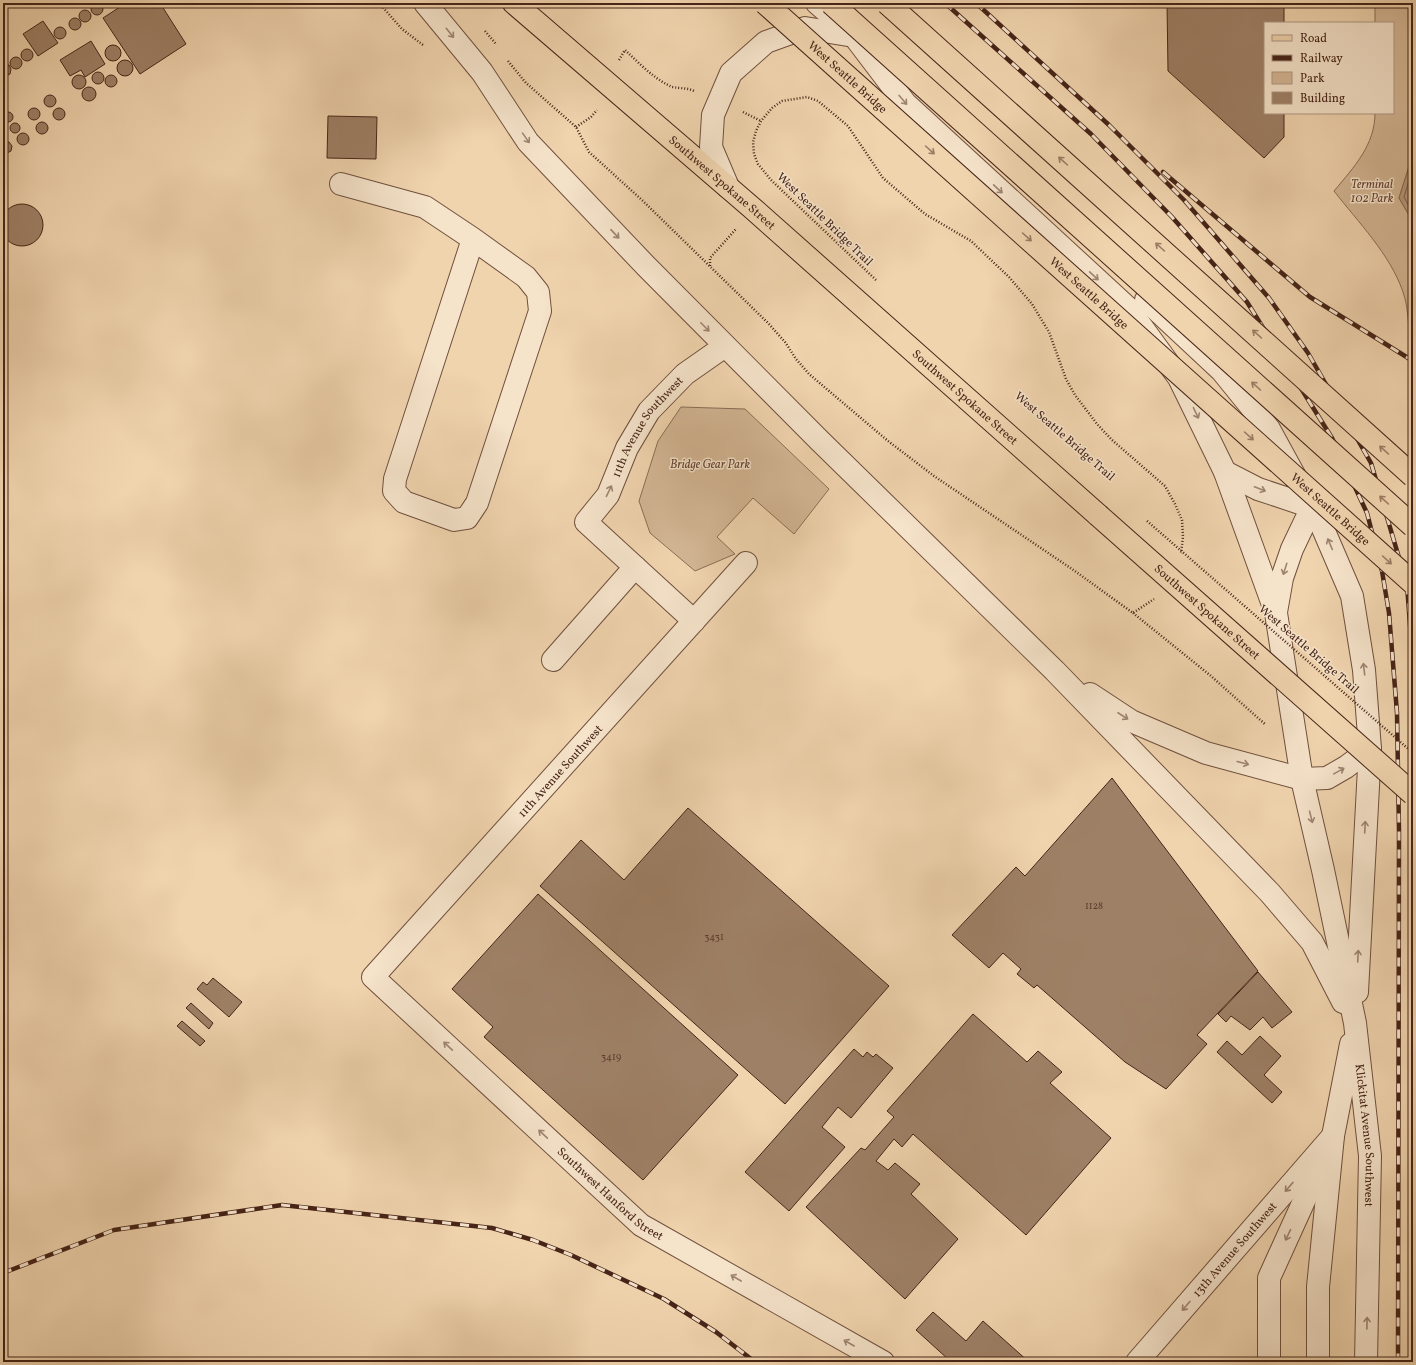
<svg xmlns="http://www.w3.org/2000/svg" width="1416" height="1365" font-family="Vollkorn,serif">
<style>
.green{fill:#d3b694;stroke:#8c6d56}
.water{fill:#b6987b;stroke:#896a53}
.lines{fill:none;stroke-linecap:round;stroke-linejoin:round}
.shore{stroke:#7e5e4a;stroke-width:1}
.building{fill:#9e8066;stroke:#462418}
.minor-casing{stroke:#70503e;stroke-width:24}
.major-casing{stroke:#462418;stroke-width:24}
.path{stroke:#462418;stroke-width:2.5;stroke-dasharray:1 2;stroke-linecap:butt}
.minor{stroke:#f5e3ca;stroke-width:22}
.major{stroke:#f0d4ae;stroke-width:22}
.rail-casing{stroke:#462418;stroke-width:4.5}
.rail{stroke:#f5e3ca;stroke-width:3;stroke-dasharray:9;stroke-linecap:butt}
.major-bridge-casing{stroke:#462418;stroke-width:24;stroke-linecap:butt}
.highway-bridge-casing{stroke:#462418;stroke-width:24;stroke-linecap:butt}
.path-bridge{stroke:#462418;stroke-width:2.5;stroke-dasharray:1 2;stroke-linecap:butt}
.major-bridge{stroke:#f0d4ae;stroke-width:22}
.highway-bridge{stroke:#f0d4ae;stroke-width:22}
.oneway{stroke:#9e8471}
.oneway2{stroke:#9b7c63}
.labels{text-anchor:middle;stroke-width:3;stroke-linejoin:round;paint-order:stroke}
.number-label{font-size:10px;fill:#5c3b2c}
.street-label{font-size:12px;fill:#462418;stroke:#f5e3ca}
.park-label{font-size:12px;font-style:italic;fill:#624131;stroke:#f5e3ca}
</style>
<rect width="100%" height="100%" fill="#f0d4ae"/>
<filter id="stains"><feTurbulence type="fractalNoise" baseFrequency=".005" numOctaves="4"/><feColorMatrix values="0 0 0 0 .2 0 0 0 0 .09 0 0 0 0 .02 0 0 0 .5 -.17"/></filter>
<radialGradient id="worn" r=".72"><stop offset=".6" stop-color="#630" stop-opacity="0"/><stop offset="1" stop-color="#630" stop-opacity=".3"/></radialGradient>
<g class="green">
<path d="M1375 3H1413V154L1399 198 1413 222V337H1410C1408 322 1408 306 1403 292 1390 254 1358 222 1334 191 1354 167 1375 145 1375 113H1393V23H1375Z"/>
<path d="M681 407 745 409 829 489 794 534 753 498 717 537 735 554 695 571 650 533 639 501 658 441Z"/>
</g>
<path class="water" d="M1413 154V222L1399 198Z"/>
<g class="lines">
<path class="shore" d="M1413 167 1404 197 1413 214"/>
</g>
<g class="building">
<path d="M126 3H160L186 44 140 74 103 18Z"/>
<path d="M1167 3H1284V23H1265V113H1284V137L1264 158 1168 71Z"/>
<circle cx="97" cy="9" r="6"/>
<circle cx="85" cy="16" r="6"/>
<circle cx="75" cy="24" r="6"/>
<path d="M43 21 58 43 38 56 23 34Z"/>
<circle cx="60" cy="33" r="6"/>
<path d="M91 41 105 64 85 77 81 70 70 76 60 60Z"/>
<circle cx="113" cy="53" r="8"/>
<circle cx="27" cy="55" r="6"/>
<circle cx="16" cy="63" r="6"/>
<circle cx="125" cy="68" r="8"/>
<path d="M4 64 9 65 11 69 10 74 6 76 3 75Z"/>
<circle cx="98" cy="78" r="6"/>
<circle cx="111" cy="81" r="6"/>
<circle cx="79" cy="82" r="7"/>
<circle cx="89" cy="94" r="7"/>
<circle cx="50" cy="101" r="6"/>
<circle cx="34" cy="114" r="6"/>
<circle cx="59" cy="114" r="6"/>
<circle cx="8" cy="117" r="5"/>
<path d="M328 116 377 117 376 159 327 158Z"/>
<circle cx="42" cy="128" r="6"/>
<circle cx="15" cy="128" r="5"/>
<circle cx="23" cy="139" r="6"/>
<path d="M5 141 9 142 12 146 11 151 7 153 3 152V142Z"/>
<circle cx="22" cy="225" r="21"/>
<path d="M1112 778 1258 971 1197 1035 1207 1044 1166 1089 1125 1062 1037 985 1034 988 1017 974 1021 969 1003 953 989 968 952 935 1016 867 1025 876Z"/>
<path d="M688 808 889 986 785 1104 540 886 581 840 624 880Z"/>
<path d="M538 894 738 1075 643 1180 484 1037 493 1027 452 989Z"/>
<path d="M1258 972 1292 1012 1272 1028 1263 1017 1250 1030 1231 1016 1226 1022 1218 1014Z"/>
<path d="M213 978 242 1002 229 1017 197 989 203 982 207 985Z"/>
<path d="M191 1003 213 1023 209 1029 186 1008Z"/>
<path d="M973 1014 1027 1062 1038 1051 1062 1072 1050 1083 1111 1138 1026 1235 913 1134 902 1147 894 1139 876 1161 888 1170 895 1163 920 1184 911 1194 958 1239 905 1299 806 1207 861 1148 865 1150 894 1117 887 1111Z"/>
<path d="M182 1021 205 1041 200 1046 177 1026Z"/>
<path d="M1260 1036 1281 1056 1264 1075 1282 1092 1272 1103 1217 1052 1227 1041 1242 1055Z"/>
<path d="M854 1049 863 1057 867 1052 873 1057 876 1054 893 1068 851 1118 838 1107 822 1127 845 1147 789 1211 745 1172Z"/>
<path d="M933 1312 966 1341 983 1321 1029 1362H948L949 1360 916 1330Z"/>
</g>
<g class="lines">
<g class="minor-casing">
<g id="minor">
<path d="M425 3 482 72 528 142 645 265 820 441 1055 671 1270 893 1312 942 1343 1002"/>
<path d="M817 3 843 26"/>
<path d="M341 184 425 207 473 239 395 479 394 491 404 502 454 520 467 518 477 503 540 311 538 292 526 277 473 239"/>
<path id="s1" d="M728 187 711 147 713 115 731 73 766 42 805 28 854 36 905 103 1128 308 1179 378 1225 472 1276 613 1302 779 1323 870 1355 1023 1370 1156 1366 1362"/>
<path d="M1146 300 1222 371 1269 429 1321 524 1352 596 1364 670 1370 749 1357 992"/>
<path d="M1225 472 1258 489 1312 507 1292 549 1282 578 1276 612"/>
<path id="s2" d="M746 563 373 977 641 1225 883 1362"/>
<path id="s3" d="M694 621 586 522 608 495 627 448 649 411 685 374 725 346"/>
<path d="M553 660 635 567"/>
<path d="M1090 694 1131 721 1206 753 1302 779 1327 778 1346 767 1370 749"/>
<path id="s4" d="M1137 1362 1333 1136"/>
<path d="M1269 1362V1278L1323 1159"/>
<path d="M1318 1362V1287L1333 1136 1351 1044"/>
</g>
</g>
<g class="major-casing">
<g id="major">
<path id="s5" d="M514 3 751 207 1098 515"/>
</g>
</g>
<g class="path">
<path d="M379 3 402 29 423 45"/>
<path d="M485 31 496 44"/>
<path d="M619 60 625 50C638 62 653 78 670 86 676 89 686 87 694 91"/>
<path d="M508 61 526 83 576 127 589 152 643 201 769 324 785 342 796 359 809 374 888 441 934 476 1072 569 1133 613 1154 599"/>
<path d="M743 112 761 121"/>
<path d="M576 127 591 117 597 110"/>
<path d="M710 266V258L736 229"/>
<path d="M876 280 771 180 758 164 754 154 753 142 756 131 761 121 772 108 782 101 807 97 818 101 848 126 883 178 925 214 971 241 1009 277 1032 304 1049 332 1066 379 1075 395 1097 424 1112 440 1165 486 1175 504 1182 520 1183 537 1181 553"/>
<path d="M1133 613 1211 676 1266 725"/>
</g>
<use href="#minor" class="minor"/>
<use href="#major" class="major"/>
<g class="rail-casing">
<g id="rail">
<path d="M945 3 1091 134 1172 217 1247 302 1332 438 1367 513 1382 571 1389 613 1397 713 1399 831 1398 1362"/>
<path d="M976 3 1109 125 1184 200 1269 298 1308 353 1371 463 1407 585 1413 664"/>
<path d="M1163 172 1310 297 1413 361"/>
<path d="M3 1273 114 1230 282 1205 492 1228 533 1240 571 1255 664 1299 716 1332 755 1362"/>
</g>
</g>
<use href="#rail" class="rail"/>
<g class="major-bridge-casing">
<g id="major-bridge">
<path id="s6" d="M1098 515 1413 794"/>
</g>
</g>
<g class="highway-bridge-casing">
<g id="highway-bridge">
<path id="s7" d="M765 3 1413 583"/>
<path d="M831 3 1413 526"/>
<path d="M887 3 1413 476"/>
</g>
</g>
<path class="path-bridge" d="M1147 521 1413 753"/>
<use href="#major-bridge" class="major-bridge"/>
<use href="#highway-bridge" class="highway-bridge"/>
</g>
<defs><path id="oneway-shaft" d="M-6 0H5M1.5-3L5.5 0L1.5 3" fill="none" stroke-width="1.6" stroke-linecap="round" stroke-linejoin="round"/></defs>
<g class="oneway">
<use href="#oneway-shaft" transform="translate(450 33) rotate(51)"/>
<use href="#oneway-shaft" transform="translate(903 100) rotate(50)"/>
<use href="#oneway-shaft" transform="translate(526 138) rotate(55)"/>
<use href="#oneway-shaft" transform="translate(998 189) rotate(43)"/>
<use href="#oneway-shaft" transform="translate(615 234) rotate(47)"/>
<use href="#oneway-shaft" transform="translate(1094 276) rotate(43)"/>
<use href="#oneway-shaft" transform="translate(705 327) rotate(45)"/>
<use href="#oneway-shaft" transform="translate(1196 413) rotate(64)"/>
<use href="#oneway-shaft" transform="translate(1260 489) rotate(21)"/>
<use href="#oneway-shaft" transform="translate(609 491) rotate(-64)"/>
<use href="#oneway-shaft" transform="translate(1330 544) rotate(-113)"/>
<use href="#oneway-shaft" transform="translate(1285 569) rotate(108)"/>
<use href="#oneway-shaft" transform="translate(1364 669) rotate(-97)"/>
<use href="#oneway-shaft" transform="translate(1123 716) rotate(33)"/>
<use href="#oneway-shaft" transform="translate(1243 763) rotate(15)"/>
<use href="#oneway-shaft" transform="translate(1339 771) rotate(-29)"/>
<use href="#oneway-shaft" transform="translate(1311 817) rotate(76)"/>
<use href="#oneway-shaft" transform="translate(1365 827) rotate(-87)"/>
<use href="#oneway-shaft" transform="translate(1358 956) rotate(-87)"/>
<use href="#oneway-shaft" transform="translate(448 1046) rotate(-137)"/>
<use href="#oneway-shaft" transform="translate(543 1134) rotate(-137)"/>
<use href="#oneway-shaft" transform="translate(1289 1187) rotate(131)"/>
<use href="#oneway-shaft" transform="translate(1288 1235) rotate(115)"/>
<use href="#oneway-shaft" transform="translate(736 1278) rotate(-150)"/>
<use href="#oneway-shaft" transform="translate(1186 1306) rotate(131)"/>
<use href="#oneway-shaft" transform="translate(1367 1323) rotate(-89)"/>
<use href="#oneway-shaft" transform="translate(849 1343) rotate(-150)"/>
</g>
<g class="oneway2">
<use href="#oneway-shaft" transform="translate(930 150) rotate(42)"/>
<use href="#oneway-shaft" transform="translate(1063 161) rotate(-138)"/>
<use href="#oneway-shaft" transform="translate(1027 237) rotate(42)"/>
<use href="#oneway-shaft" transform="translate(1160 247) rotate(-138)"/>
<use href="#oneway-shaft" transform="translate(1257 334) rotate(-138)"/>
<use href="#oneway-shaft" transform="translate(1256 386) rotate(-138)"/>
<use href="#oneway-shaft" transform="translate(1249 436) rotate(42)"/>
<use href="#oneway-shaft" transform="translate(1384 450) rotate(-138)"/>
<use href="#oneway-shaft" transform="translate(1384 500) rotate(-138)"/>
<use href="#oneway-shaft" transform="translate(1387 560) rotate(42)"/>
</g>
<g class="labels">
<g class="number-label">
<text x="1094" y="909">1128</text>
<text x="714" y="940">3431</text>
<text x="611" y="1060">3419</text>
</g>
<g class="street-label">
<text dy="4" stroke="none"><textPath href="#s7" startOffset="111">West Seattle Bridge</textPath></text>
<text dy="4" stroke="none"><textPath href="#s5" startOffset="275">Southwest Spokane Street</textPath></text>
<text transform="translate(825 219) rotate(44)" y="4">West Seattle Bridge Trail</text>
<text dy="4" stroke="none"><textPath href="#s7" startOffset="435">West Seattle Bridge</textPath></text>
<text dy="4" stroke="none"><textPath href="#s5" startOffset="599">Southwest Spokane Street</textPath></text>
<text dy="4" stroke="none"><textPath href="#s3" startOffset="261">11th Avenue Southwest</textPath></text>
<text transform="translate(1065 436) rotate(41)" y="4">West Seattle Bridge Trail</text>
<text dy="4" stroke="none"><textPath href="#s7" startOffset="759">West Seattle Bridge</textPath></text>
<text dy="4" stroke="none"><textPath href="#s6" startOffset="146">Southwest Spokane Street</textPath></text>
<text transform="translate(1309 649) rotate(41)" y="4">West Seattle Bridge Trail</text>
<text transform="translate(560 771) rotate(-48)" y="4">11th Avenue Southwest</text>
<text dy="4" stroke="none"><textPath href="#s1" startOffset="1518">Klickitat Avenue Southwest</textPath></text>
<text dy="4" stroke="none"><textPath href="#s2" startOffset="879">Southwest Hanford Street</textPath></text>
<text dy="4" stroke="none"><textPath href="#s4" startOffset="149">13th Avenue Southwest</textPath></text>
</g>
<g class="park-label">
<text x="1372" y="188">Terminal<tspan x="1372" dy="14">102 Park</tspan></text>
<text x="710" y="468">Bridge Gear Park</text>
</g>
</g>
<rect width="1416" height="1365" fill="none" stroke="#f0d4ae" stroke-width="16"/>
<rect x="4" y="4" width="1408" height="1357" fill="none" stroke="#462418" stroke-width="2"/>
<rect x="8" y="8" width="1400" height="1349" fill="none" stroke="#462418"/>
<rect x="1264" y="22" width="130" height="92" fill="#f5e3ca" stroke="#af9783"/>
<rect x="1272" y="35" width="20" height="6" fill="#f0d4ae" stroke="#af9783"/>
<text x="1300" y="42" font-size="12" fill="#462418">Road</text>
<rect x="1272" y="55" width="20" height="6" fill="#462418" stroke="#af9783"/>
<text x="1300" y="62" font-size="12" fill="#462418">Railway</text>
<rect x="1272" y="72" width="20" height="12" fill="#d3b694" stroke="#af9783"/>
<text x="1300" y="82" font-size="12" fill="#462418">Park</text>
<rect x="1272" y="92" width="20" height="12" fill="#9e8066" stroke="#af9783"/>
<text x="1300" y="102" font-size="12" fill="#462418">Building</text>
<rect width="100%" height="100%" filter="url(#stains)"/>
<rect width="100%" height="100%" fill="url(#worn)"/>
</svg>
